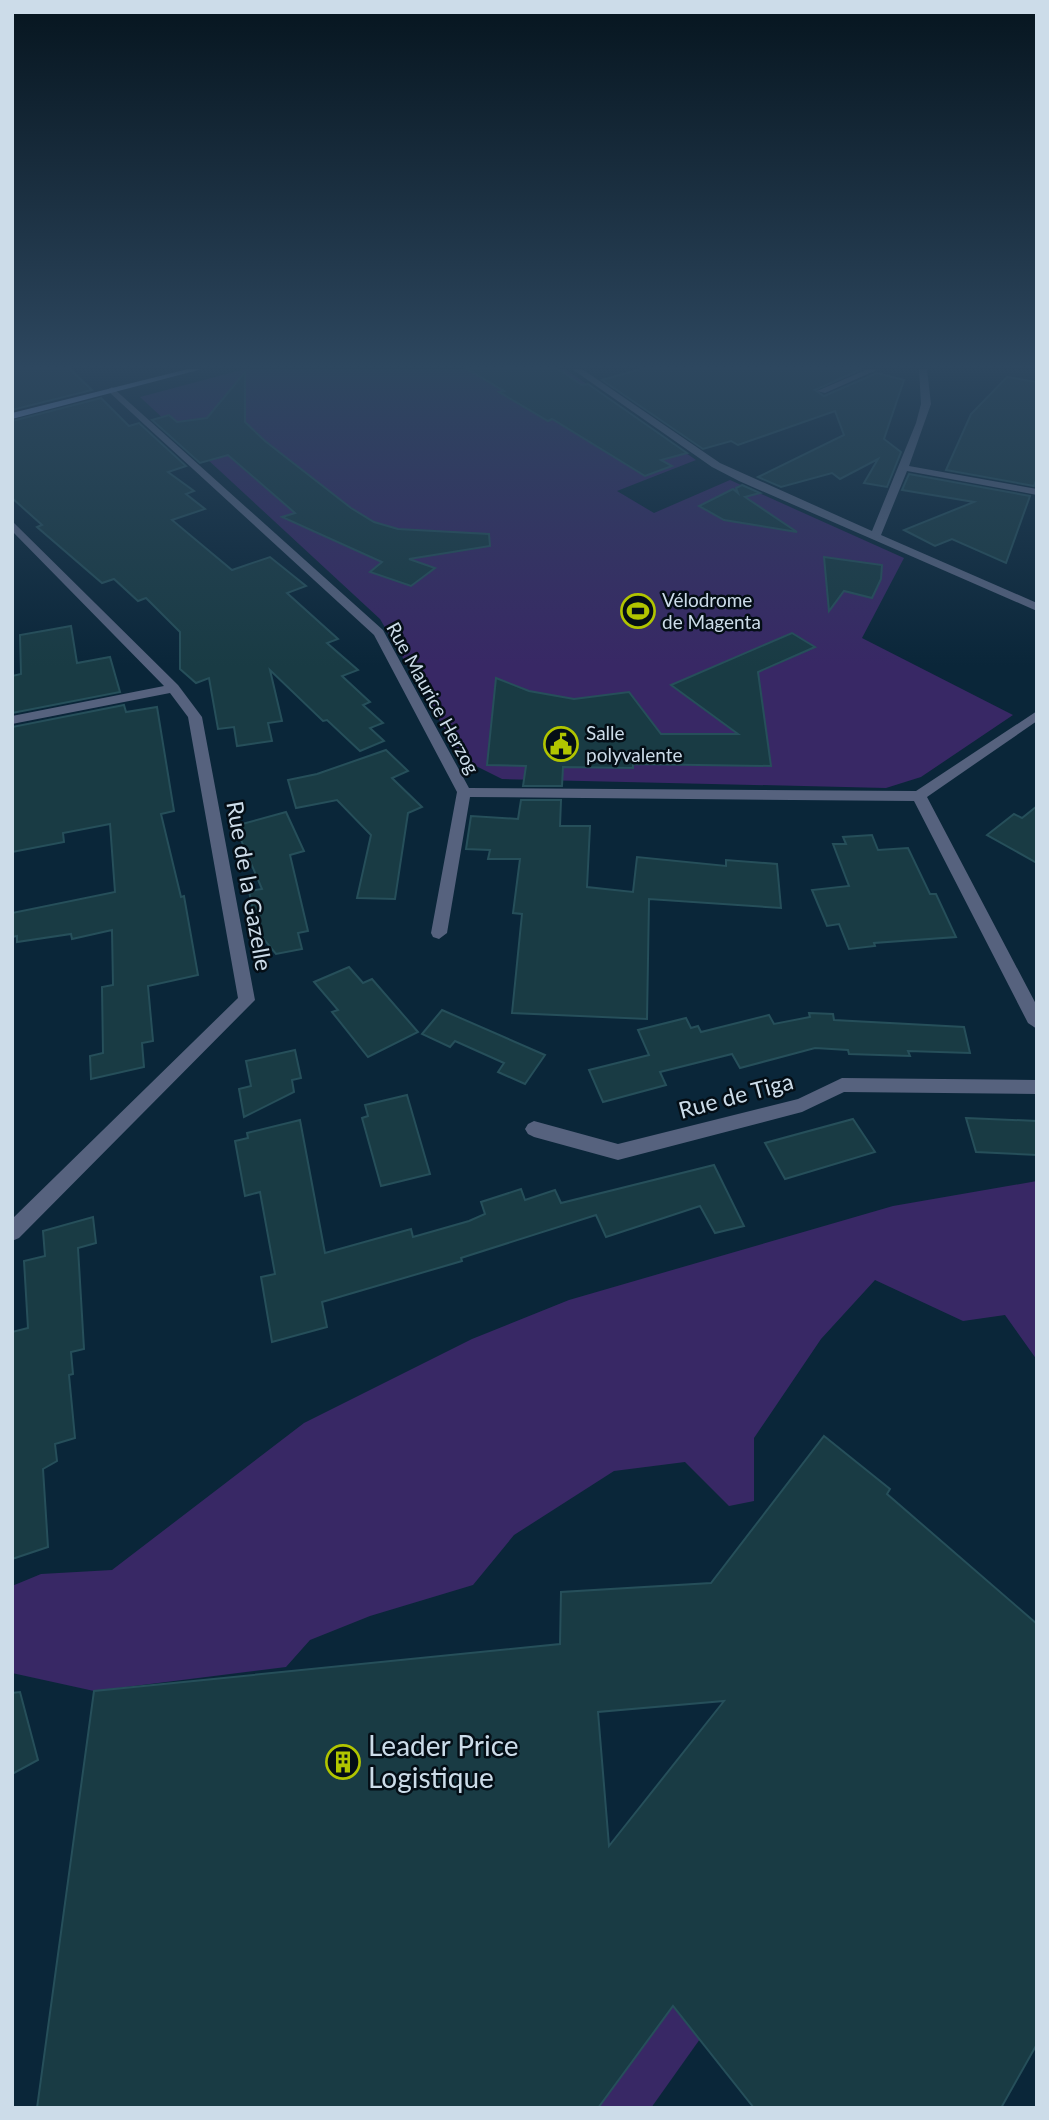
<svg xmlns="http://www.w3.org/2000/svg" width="1049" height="2120" font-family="Lato,sans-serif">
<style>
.green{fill:#382865}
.building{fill:#193b44;stroke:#264f5a;stroke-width:2;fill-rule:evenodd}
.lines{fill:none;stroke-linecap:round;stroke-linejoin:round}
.minor{fill:#56627e;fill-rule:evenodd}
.primary{fill:#88a0da;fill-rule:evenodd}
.labels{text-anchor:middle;stroke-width:5;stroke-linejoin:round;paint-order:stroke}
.far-poi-label{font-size:19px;fill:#ccdce9;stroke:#040e16;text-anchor:start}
.far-street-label{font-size:19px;fill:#ccdce9;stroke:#040e16}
.street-label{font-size:23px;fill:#ccdce9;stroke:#040e16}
.near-poi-label{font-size:28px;fill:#ccdce9;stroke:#040e16;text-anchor:start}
</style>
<rect width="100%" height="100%" fill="#0a2639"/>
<g class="green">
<path d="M245 369H565L696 460 617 491 654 513 730 480 904 558 862 638 1013 715 921 777 886 788 502 779 468 762 455 747 380 619 140 397Z"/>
<path d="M1037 1181V1360L1005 1315 963 1321 875 1280 821 1339 754 1438V1501L729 1506 685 1462 614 1471 514 1535 473 1585 370 1616 310 1640 286 1667 94 1691 12 1673V1586L41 1574 112 1570 304 1423 472 1339 569 1300 893 1206Z"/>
<path d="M673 2006 700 2039 651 2108H598Z"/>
</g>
<g class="building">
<path d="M12 369H70L92 390 12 410Z"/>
<path d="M467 369H558L582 385 588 384 687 453 661 460 672 466 645 476 552 419 548 421 499 392 504 391Z"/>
<path d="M641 369H862L815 390 824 396 877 373 904 380 884 439 901 452 887 487 864 483 878 459 840 479 832 473 781 487 758 477 844 435 835 411 738 445 731 441 703 449 602 380Z"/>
<path d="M245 372V422L265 441 351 508 374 522 398 529 489 534 490 546 409 559 435 568 411 586 370 572 382 562 282 517 295 513 228 455 200 463 152 420 169 415 177 422 207 418Z"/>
<path d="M1007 377 1037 382V477L1034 486 946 470 971 414Z"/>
<path d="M101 398 129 426 139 423 186 466 168 472 194 491 186 494 205 509 172 520 232 570 270 557 306 586 287 593 338 639 327 643 358 670 342 676 370 702 363 705 383 723 370 728 384 741 360 751 327 720 323 721 270 670 282 721 268 723 272 741 237 746 234 727 218 729 209 678 196 683 180 669V632L146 598 138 601 114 579 102 583 37 527 42 525 12 498V421Z"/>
<path d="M909 474 1030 496 1006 563 952 539 935 546 904 530 974 502 902 490Z"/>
<path d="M742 485 760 493 745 497 797 532 724 520 699 506 733 489 738 493 736 488Z"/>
<path d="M824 557 882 565 881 579 872 598 844 591 829 611Z"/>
<path d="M71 626 77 663 110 657 120 692 12 713V676L21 674 20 635Z"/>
<path d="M792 633 815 647 758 672 771 766 633 764V768L563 767 562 786H523L526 766 487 765 496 678 529 691 574 699 629 692 661 734H738L671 685Z"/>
<path d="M124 705 126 712 157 707 174 811 161 814 181 897 184 896 198 975 148 986 153 1041 142 1043 144 1067 91 1079 90 1056 103 1053 102 987 113 985 112 930 72 939 71 934 17 942V936L12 937V913L115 892 110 824 63 833 64 842 12 852V727Z"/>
<path d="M386 750 408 771 392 778 422 807 408 813 395 899 357 898 371 835 337 800 296 808 288 780 317 774Z"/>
<path d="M521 800H561L560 826H590L587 887 633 892 637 857 726 866V860L777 864 781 908 649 899 647 1019 512 1013 522 914 513 913 520 859H488L490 850 466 849 471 816 518 819Z"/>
<path d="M1037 806V863L987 835 1014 814 1022 818Z"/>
<path d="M286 812 304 851 290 855 308 931 298 933 302 949 276 954 257 931 249 891 262 889 235 826Z"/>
<path d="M872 835 878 850 908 848 930 894H936L956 937 874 943 875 946 849 949 839 924 827 926 812 890 849 886 833 844H846L843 837Z"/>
<path d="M349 967 363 983 372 979 418 1032 368 1057 332 1012 338 1010 314 982Z"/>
<path d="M442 1010 545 1055 525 1084 498 1072 504 1063 455 1041 450 1047 422 1034Z"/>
<path d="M809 1013 833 1014 834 1020 964 1027 970 1053 908 1051 910 1056 849 1054 848 1050 815 1048 740 1068 732 1054 660 1072 666 1085 603 1102 589 1070 649 1055 638 1030 686 1018 691 1028 698 1026 701 1032 769 1015 774 1024 810 1017Z"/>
<path d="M295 1050 301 1078 292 1080 294 1092 244 1117 239 1089 251 1086 246 1061Z"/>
<path d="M407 1095 430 1174 381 1186 362 1118 368 1116 365 1105Z"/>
<path d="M966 1118 1037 1121V1155L976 1152Z"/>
<path d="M853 1119 875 1152 785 1179 765 1143Z"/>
<path d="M300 1120 325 1253 411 1229 413 1237 469 1221 485 1214 481 1202 521 1189 525 1200 555 1190 561 1203 714 1165 744 1226 715 1233 700 1206 606 1237 596 1215 461 1258 462 1261 322 1302 327 1327 272 1342 261 1277 275 1274 260 1192 245 1196 235 1141 248 1138 247 1133Z"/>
<path d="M93 1217 96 1243 78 1248 84 1349 71 1352 73 1374 69 1375 75 1438 55 1444 57 1461 43 1469 48 1547 12 1559V1332L28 1328 24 1261 45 1256 43 1231Z"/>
<path d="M824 1436 890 1489 887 1494 1037 1624V2044L1001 2108H754L673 2006 598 2108H37L94 1691 560 1644 561 1592 711 1583ZM724 1701 609 1846 598 1712Z"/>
<path d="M20 1692 38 1760 12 1774V1693Z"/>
</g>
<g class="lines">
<g class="minor">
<path d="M572 369H582L720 463 872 531 916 423 921 404 919 369H927L931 404 909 466 1037 489V495L907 471 881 535 1037 603V611L739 481 712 467Z"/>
<path d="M868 369H879L825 393 817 391Z"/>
<path d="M112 387 383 630 469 788 916 791 1037 711V721L927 797 1037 1006V1029L1028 1023 914 801 470 797 447 933 439 939 433 937 431 933 457 792 374 635 109 392 107 390Z"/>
<path d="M12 521 178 685 202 717 255 1000 19 1238 12 1241V1219L238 998 188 717 170 693 12 724V716L164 686 12 531Z"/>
<path d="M842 1078 1037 1080V1094L844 1092 802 1112 618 1160 534 1137 528 1134 525 1129 528 1124 534 1121 618 1144 798 1099Z"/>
</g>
<path class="primary" d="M188 369H202L12 419V413Z"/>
</g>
<linearGradient id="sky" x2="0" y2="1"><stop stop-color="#06151f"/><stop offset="0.55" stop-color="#2d475f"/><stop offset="1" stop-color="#2d475f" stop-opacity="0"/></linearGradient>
<rect width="1049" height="666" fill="url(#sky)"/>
<defs>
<g id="stadium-ring" transform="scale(1.75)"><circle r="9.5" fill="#040e16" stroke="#b1c500" stroke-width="1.5"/><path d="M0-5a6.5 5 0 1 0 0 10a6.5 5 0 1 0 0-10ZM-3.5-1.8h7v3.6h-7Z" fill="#b1c500"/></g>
<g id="civic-ring" transform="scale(1.75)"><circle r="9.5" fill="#040e16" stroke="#b1c500" stroke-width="1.5"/><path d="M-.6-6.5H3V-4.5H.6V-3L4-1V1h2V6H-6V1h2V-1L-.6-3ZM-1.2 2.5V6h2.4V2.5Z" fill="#b1c500"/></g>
<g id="building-ring" transform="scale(1.75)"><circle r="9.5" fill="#040e16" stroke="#b1c500" stroke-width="1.5"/><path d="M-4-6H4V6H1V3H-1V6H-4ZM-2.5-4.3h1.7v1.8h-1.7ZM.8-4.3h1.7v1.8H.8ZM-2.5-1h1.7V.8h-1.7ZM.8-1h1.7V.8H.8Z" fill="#b1c500"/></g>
</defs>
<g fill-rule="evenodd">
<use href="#stadium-ring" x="638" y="611"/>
<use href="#civic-ring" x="561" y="744"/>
<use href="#building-ring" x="343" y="1762"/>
</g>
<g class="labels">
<g class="far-poi-label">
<text x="662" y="607">Vélodrome<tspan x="662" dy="22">de Magenta</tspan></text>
<text x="586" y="740">Salle<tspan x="586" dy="22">polyvalente</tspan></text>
</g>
<g class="far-street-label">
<text transform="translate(433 698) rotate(61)" y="7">Rue Maurice Herzog</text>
</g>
<g class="street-label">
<text transform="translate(249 886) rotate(80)" y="8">Rue de la Gazelle</text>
<text transform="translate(736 1096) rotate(-15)" y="8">Rue de Tiga</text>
</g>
<g class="near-poi-label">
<text x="368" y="1756">Leader Price<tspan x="368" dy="32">Logistique</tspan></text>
</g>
</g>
<rect width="1049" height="2120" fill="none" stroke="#ccdce9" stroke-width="28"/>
</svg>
